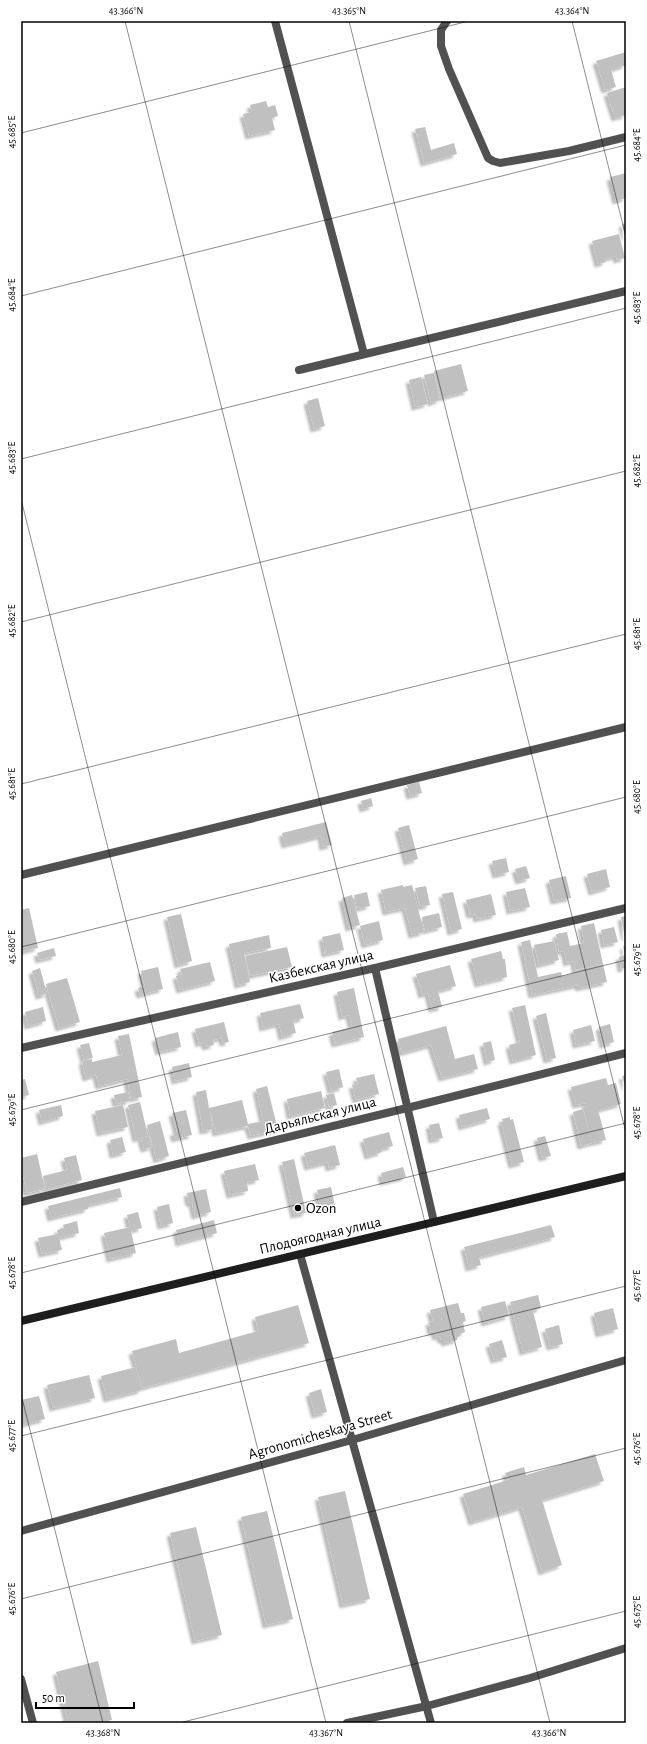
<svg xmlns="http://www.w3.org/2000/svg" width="647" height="1744" font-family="'Alegreya Sans',sans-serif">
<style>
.building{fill:#c0c0c0;filter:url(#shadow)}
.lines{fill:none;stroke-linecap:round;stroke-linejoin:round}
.street{stroke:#515151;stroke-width:8}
.secondary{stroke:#1e1e1e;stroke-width:8}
.ticks{fill:none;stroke:#000;stroke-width:1;stroke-opacity:0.45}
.poi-dot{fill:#000;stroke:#fff;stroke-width:1.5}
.labels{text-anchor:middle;stroke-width:3;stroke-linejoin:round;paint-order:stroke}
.street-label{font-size:15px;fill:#000;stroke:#fff}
.poi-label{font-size:15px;fill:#000;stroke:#fff;text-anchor:start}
.neatline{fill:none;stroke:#000;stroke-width:1.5}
.ticks-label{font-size:10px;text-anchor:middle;fill:#000}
</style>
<defs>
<filter id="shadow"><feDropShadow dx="-3.5" dy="3.5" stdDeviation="1" flood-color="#0004"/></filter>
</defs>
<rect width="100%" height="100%" fill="#fff"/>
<g class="building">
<path d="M626 52V65L611 70 616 87 605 90 596 61Z"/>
<path d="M626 87V115L615 118 607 93Z"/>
<path d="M266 101 268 107 275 105 278 116 272 118 275 130 249 136 243 114 252 112 250 105Z"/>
<path d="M425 127 431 150 454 143 457 154 424 163 415 129Z"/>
<path d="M626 173V198L616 201 610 177Z"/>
<path d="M626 223V237H625L622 224Z"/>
<path d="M619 234 625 258 617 260 616 256 605 259 606 262 598 264 592 241Z"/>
<path d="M461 364 468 391 441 398 434 371Z"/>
<path d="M434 373 440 400 431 403 424 375Z"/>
<path d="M421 377 428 404 415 407 409 380Z"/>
<path d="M318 398 325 426 314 429 307 401Z"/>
<path d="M419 782 422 793 410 796 407 785Z"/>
<path d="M371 798 373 806 363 809 361 801Z"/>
<path d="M326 822 332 845 323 847 321 836 285 845 282 833Z"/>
<path d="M409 825 418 859 407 862 398 828Z"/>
<path d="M506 858 509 872 496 875 492 861Z"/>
<path d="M526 866 530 878 519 881 515 869Z"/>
<path d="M606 869 610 887 592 892 587 874Z"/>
<path d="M566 876 571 898 554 901 549 880Z"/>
<path d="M403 885V887L412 885 424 932 412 935 405 908 386 912 381 890Z"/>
<path d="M426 886 430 905 420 907 415 888Z"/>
<path d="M525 888 530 907 510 911 506 892Z"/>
<path d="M367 892 370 906 357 909 354 895Z"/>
<path d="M453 892 462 929 451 932 442 894Z"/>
<path d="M491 894 496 915 477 919 476 914 470 915 466 900Z"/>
<path d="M352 895 360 925 349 928 342 898Z"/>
<path d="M29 908 38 948 21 952V910Z"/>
<path d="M439 913 442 927 425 931 422 917Z"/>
<path d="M181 914 192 961 178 965 167 917Z"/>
<path d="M626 916V938H625L621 917Z"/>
<path d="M379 921 383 940 365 945 360 926Z"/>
<path d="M594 923 603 964 575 970 574 961 567 963 564 951 559 952 556 934 567 932 570 946 584 943 581 926Z"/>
<path d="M614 927 618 942 604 945 601 930Z"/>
<path d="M340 933 344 950 325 954 322 937Z"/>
<path d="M269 935 271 948 244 953 250 982 238 985 229 944Z"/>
<path d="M530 940 538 977 561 972 562 976 575 973V971L603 964 607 982 579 988 578 985 532 995 521 942Z"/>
<path d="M554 941 559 960 539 965 534 945Z"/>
<path d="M623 946H626V968L621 969 619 957 625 955Z"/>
<path d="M287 947 292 967 250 976 245 956Z"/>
<path d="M54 948 56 956 39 960 37 953Z"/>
<path d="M501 951 503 959H505L507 977 478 984 471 959Z"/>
<path d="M210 962 215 981 180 990 176 976 182 974 180 969Z"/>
<path d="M450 965 456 986 438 991 442 1007 432 1009 428 993 422 995 416 974Z"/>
<path d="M158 967 163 989 140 995 138 988 145 986 141 971Z"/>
<path d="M40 968 47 994 39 996 32 971Z"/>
<path d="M67 978 80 1022 59 1028 46 984Z"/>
<path d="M354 988 364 1037 335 1044 332 1032 352 1027 349 1015 342 1017 337 992Z"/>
<path d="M300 1004 304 1018 293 1021 296 1033 282 1037 279 1024 263 1028 260 1013Z"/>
<path d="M525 1005 536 1055 513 1061 509 1045 520 1042 512 1008Z"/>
<path d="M43 1007 46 1021 28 1026 25 1012Z"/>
<path d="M546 1013 556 1058 547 1060 536 1016Z"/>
<path d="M224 1022 229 1042 223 1043 222 1038 213 1040 214 1045 206 1047 204 1042 199 1044 195 1029Z"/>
<path d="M610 1024 614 1042 603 1045 599 1027Z"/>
<path d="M591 1025 595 1041 576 1045 573 1030Z"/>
<path d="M446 1026 455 1059 474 1054 478 1069 442 1078 431 1045 402 1053 398 1039Z"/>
<path d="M178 1032 181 1047 159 1052 155 1038Z"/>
<path d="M129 1034 142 1097 131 1099 127 1079 99 1086 96 1075 86 1078 82 1061 92 1059V1062L122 1055 118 1036Z"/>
<path d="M491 1041 495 1060 487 1062 483 1043Z"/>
<path d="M89 1043 93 1058 84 1060 80 1045Z"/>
<path d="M189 1063 192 1077 175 1081 172 1067Z"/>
<path d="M339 1069 343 1087 331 1091 326 1072Z"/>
<path d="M374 1074 379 1094 356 1100 352 1085 358 1084 356 1078Z"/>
<path d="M626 1075V1088L622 1076Z"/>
<path d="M606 1078 608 1085 616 1083 621 1104 598 1110 606 1140 592 1143 583 1107 586 1106V1103L576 1105 571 1087Z"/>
<path d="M25 1079 29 1095 21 1097V1080Z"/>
<path d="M267 1086 278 1130 251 1136 248 1126 216 1133 210 1110 213 1129 203 1131 196 1092 206 1090 209 1108 242 1100 248 1124 263 1121 256 1089Z"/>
<path d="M321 1091 325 1108 290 1116 287 1099Z"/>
<path d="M128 1092 130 1101 116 1104 114 1095Z"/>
<path d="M334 1093 337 1105 329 1107 326 1095Z"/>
<path d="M140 1102 148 1136 136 1139 128 1105Z"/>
<path d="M61 1105 63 1116 42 1122 39 1110Z"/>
<path d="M123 1105 128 1127 100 1133 95 1111Z"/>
<path d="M487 1108 490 1119 462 1127 459 1115Z"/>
<path d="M583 1109 592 1143 581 1146 573 1112Z"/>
<path d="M186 1110 192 1135 175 1139 173 1132H177L172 1113Z"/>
<path d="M510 1117V1120L513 1119 524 1162 512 1165 501 1122H503L502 1119Z"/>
<path d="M160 1121 169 1156 157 1160 147 1125Z"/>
<path d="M439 1123 443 1138 432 1140 429 1125Z"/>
<path d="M389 1132 393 1146 381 1149 382 1152 368 1156 363 1139Z"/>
<path d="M149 1136 152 1147 144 1149 141 1138Z"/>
<path d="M545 1136 551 1156 542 1158 537 1138Z"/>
<path d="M122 1137 126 1152 113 1155 110 1140Z"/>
<path d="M335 1145 340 1165 329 1168 328 1162 308 1167 304 1153Z"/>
<path d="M37 1154 45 1189 27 1193 21 1167V1158Z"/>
<path d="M76 1155 82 1180 46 1189 43 1176 67 1170 64 1158Z"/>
<path d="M294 1159 306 1213 294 1215 282 1162Z"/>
<path d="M255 1164 259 1180 247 1182 248 1191 230 1195 224 1171Z"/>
<path d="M403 1167 406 1177 383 1182 381 1173Z"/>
<path d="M331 1187 335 1206 321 1209 317 1190Z"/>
<path d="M120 1188 122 1197 88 1205V1209L51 1218 48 1206Z"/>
<path d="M206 1189 211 1212 195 1216 192 1203H189L187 1193Z"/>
<path d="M169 1204 173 1223 161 1226 157 1207Z"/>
<path d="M138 1212 142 1228 131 1231 136 1253 110 1259 104 1233 130 1227 127 1215Z"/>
<path d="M214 1220 217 1233 179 1243 176 1230Z"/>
<path d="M77 1221 79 1233 59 1238 57 1230 64 1228 63 1225Z"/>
<path d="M551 1225 555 1237 479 1257 481 1265 469 1268 464 1247Z"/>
<path d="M58 1234 62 1250 42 1254 38 1238Z"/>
<path d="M538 1295 541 1308 533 1311 542 1347 523 1352 510 1302Z"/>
<path d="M505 1301 509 1316 485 1323 481 1307Z"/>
<path d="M458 1303 461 1313H464L466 1321 463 1322 465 1332 460 1334V1336L457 1337V1340L445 1343 444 1340H441L440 1336 436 1337 434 1331 431 1332 429 1322 433 1321 430 1310Z"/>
<path d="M298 1305 309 1343 142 1388 132 1351 176 1339 179 1353 258 1331 255 1317Z"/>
<path d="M613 1308 618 1329 599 1334 594 1313Z"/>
<path d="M559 1325 563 1344 550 1347 545 1329Z"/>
<path d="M502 1340 507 1357 494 1360 489 1344Z"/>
<path d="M136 1367 142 1390 107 1399 101 1376Z"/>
<path d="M89 1375 95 1398 53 1408 47 1385Z"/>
<path d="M321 1389 327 1412 315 1415 309 1393Z"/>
<path d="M39 1396 45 1419 21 1425V1400Z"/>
<path d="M595 1454 604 1481 542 1500 562 1565 542 1572 522 1507 472 1522 463 1494 508 1480 505 1473 524 1467 526 1475Z"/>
<path d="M345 1491 370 1599 343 1605 318 1497Z"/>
<path d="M267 1511 293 1619 266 1625 241 1517Z"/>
<path d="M196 1527 222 1635 195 1641 170 1533Z"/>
<path d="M98 1661 112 1720 98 1723H68L56 1672Z"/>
</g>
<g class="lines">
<g class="street">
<path d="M275 21 364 354"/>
<path d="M447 21 441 30V46L449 69 488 158 493 161 500 163 569 151 626 137"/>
<path d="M299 370 626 291"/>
<path d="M21 875 626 727"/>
<path d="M375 968 434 1222"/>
<path d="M21 1048 375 968 626 908"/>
<path d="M21 1202 407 1108 626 1053"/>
<path d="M300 1254 431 1723"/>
<path d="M21 1531 352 1440 626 1360"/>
<path d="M21 1679 33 1723"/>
<path d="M347 1723 427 1706 530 1678 626 1648"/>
</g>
<path class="secondary" d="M21 1321 626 1176"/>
</g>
<path class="ticks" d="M125 21 550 1723M349 21 626 1133M572 21 626 237M21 133 469 21M21 296 626 145M21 459 626 308M21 499 326 1723M21 622 626 471M21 784 626 634M21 947 626 797M21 1110 626 960M21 1273 626 1123M21 1394 103 1723M21 1436 626 1286M21 1599 626 1448M179 1723 626 1611"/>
<circle class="poi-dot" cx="298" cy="1208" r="4"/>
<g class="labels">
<g class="street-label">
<text transform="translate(321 966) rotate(-13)" y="5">Казбекская улица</text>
<text transform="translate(320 1115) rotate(-14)" y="5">Дарьяльская улица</text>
<text transform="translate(320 1235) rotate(-13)" y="5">Плодоягодная улица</text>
<text transform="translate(320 1434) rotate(-16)" y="5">Agronomicheskaya Street</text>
</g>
<g class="poi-label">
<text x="306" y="1213">Ozon</text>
</g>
</g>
<rect width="647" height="1744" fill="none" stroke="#ffffff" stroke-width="44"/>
<path d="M36 1702v6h98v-6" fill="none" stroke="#000000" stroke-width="2"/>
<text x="42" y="1702" font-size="12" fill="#000000" stroke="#ffffff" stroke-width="3" paint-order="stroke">50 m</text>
<rect x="22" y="22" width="603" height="1700" class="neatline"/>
<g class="ticks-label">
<text x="126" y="14">43.366°N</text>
<text x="349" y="14">43.365°N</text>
<text x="572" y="14">43.364°N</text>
<text transform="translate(11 132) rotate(-90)" y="4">45.685°E</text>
<text transform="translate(636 145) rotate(-90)" y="4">45.684°E</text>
<text transform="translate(11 295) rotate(-90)" y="4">45.684°E</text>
<text transform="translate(636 308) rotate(-90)" y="4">45.683°E</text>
<text transform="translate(11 458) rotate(-90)" y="4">45.683°E</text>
<text transform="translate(636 471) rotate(-90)" y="4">45.682°E</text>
<text transform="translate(11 621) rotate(-90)" y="4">45.682°E</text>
<text transform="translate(636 634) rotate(-90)" y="4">45.681°E</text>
<text transform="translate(11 784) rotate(-90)" y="4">45.681°E</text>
<text transform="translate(636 797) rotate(-90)" y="4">45.680°E</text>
<text transform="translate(11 947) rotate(-90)" y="4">45.680°E</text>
<text transform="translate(636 960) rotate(-90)" y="4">45.679°E</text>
<text transform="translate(11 1110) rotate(-90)" y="4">45.679°E</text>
<text transform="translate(636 1123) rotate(-90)" y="4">45.678°E</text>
<text transform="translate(11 1273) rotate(-90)" y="4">45.678°E</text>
<text transform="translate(636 1286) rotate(-90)" y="4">45.677°E</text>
<text transform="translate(11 1436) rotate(-90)" y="4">45.677°E</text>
<text transform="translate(636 1449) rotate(-90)" y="4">45.676°E</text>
<text transform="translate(11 1599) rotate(-90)" y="4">45.676°E</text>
<text transform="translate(636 1612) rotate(-90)" y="4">45.675°E</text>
<text x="103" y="1736">43.368°N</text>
<text x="326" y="1736">43.367°N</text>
<text x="549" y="1736">43.366°N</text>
</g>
</svg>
